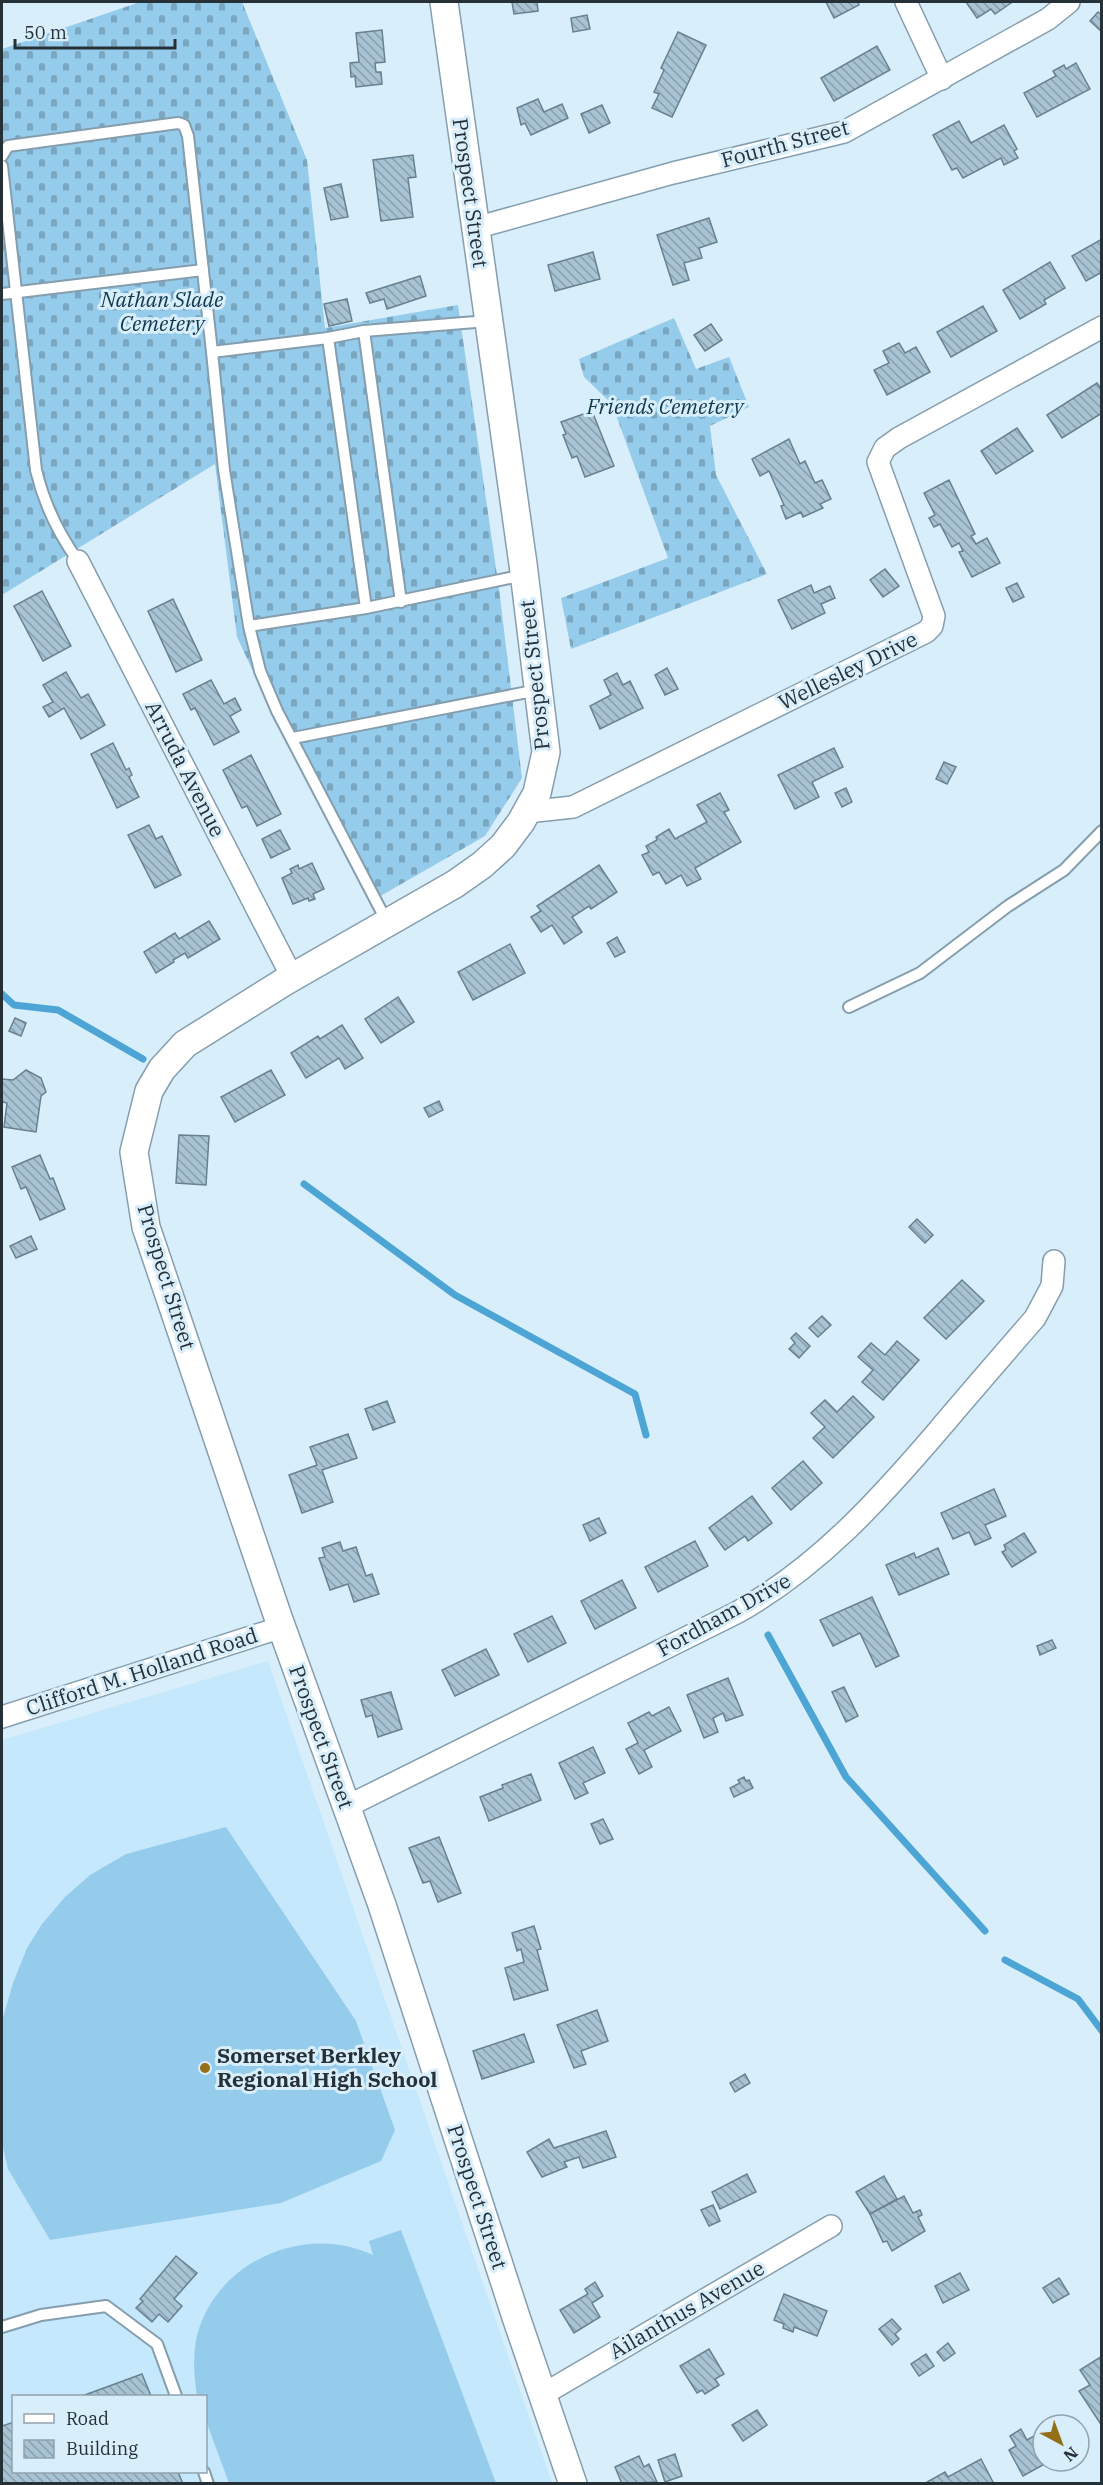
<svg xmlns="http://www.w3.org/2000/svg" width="1103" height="2485" font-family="'IBM Plex Serif',serif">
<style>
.built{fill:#c5e8fd;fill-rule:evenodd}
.cemetery{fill:url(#cemetery-stones)}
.pitch{fill:#96cceb}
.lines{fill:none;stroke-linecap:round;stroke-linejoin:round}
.stream{stroke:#4ca5d4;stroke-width:7}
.building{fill:url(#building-back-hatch);stroke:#688190;stroke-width:1.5}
.service-casing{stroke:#859eae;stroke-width:14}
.minor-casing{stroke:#859eae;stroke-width:24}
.tertiary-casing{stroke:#859eae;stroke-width:30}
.service{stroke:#fff;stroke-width:10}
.minor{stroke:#fff;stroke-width:21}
.tertiary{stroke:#fff;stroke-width:27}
.poi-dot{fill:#936f17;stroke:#d8eefb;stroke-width:2}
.labels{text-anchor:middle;stroke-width:6;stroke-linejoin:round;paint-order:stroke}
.street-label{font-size:21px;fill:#263037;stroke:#d8eefb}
.park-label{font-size:21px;font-style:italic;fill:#10374b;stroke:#d8eefb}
.poi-label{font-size:21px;font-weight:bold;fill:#263037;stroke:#d8eefb;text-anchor:start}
</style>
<defs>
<pattern id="cemetery-stones" width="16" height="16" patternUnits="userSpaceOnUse" patternTransform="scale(1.5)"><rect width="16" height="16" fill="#96cceb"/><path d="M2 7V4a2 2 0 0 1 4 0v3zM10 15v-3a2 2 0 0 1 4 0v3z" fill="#7aa6bf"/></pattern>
<pattern id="building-back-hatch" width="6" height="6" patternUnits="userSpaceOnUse" patternTransform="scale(1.5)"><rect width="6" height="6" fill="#a8c3d3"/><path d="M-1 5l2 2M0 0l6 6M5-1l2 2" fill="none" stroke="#899fac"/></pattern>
</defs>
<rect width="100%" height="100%" fill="#d8eefb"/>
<path class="built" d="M268 1661 552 2483 2 2484V1740ZM14 2396H206V2472H14Z"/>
<g class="cemetery">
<path d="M140 2H242L307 160 325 328 458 305 499 589 522 778 485 836 370 902 261 688 237 637 215 464 2 595V49Z"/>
<path d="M674 318 696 369 729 357 749 407 710 426 716 475 767 574 571 649 561 598 668 558 612 404 584 377 579 359Z"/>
</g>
<g class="pitch">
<path d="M226 1827 356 2021 395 2130 381 2161 281 2203 50 2240 8 2169 2 2143V2021L13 1983 27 1948 42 1924 65 1897 90 1875 126 1854Z"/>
<path d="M401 2230 496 2483H229L206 2421V2396H197C194 2375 192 2354 198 2332 219 2260 306 2223 373 2255L369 2241Z"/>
</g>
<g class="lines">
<g class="stream">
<path d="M2 994 14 1005 58 1010 143 1059"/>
<path d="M304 1184 455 1295 635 1394 646 1435"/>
<path d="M768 1635 846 1777 985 1931"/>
<path d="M1005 1960 1078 1999 1102 2031"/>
</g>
</g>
<g class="building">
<path d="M512 2H537L538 11 514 14Z"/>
<path d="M826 2H858L859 5 834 18Z"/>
<path d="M966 2H1010L1011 3 995 14 991 9 977 18Z"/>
<path d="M1098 12 1102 15V32L1090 21Z"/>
<path d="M587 15 590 29 573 32 571 18Z"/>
<path d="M382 30 385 62 375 63 376 72H381L382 84 356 87 355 76 351 77 350 63 359 62 356 33Z"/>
<path d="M678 32 706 45 672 117 652 108 659 94 654 92 664 70 661 68Z"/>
<path d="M877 46 890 70 834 101 821 78Z"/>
<path d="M1076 63 1090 89 1037 117 1024 93 1056 76 1053 71 1064 65 1066 69Z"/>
<path d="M538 99 544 112 562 104 568 118 531 135 525 123 521 125 517 108Z"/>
<path d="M602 105 610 123 589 133 581 114Z"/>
<path d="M959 121 971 143 1004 125 1017 149 1014 151 1018 158 1004 165 1001 158 963 178 957 168 952 170 933 135Z"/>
<path d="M413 155 416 177 408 178 413 217 381 221 373 160Z"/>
<path d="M341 184 348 217 331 220 324 188Z"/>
<path d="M709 218 717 242 699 248 702 258 684 263 689 280 673 285 657 235Z"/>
<path d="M1102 239V272L1086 281 1072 256Z"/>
<path d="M593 252 600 279 555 291 548 265Z"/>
<path d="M1050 262 1065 288 1044 300 1046 304 1020 319 1003 290Z"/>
<path d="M420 276 426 296 387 309 384 299 370 303 366 293Z"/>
<path d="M347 299 352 321 329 326 324 304Z"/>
<path d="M983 306 997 331 951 357 937 332Z"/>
<path d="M711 324 722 340 705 351 694 335Z"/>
<path d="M899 343 905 353 916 347 930 372 887 395 874 370 889 363 883 351Z"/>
<path d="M1097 383 1102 390V413L1062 438 1047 415Z"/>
<path d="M592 411 614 466 585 477 577 456 572 458 563 435 566 434 561 422Z"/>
<path d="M1017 428 1033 451 996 474 981 451Z"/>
<path d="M789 439 800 464 805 461 815 483 822 480 831 499 820 504 823 508 803 517 801 512 786 519 781 506 784 505 769 471 760 476 752 459Z"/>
<path d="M949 480 975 534 971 536 976 544 987 538 1000 563 972 577 959 552 963 551 959 543 952 547 940 524 934 527 929 518 935 515 924 493Z"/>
<path d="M885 569 899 586 883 597 870 580Z"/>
<path d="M1017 583 1024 597 1013 602 1006 588Z"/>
<path d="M811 585 814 593 830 586 835 598 821 604 825 613 792 629 778 600Z"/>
<path d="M42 591 71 646 43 661 14 606Z"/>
<path d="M173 599 202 660 176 672 148 611Z"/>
<path d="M667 668 678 689 665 695 655 675Z"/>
<path d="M66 672 81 698 88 694 105 725 81 739 64 708 49 717 43 707 53 702 43 685Z"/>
<path d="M617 673 623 685 630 681 643 708 600 729 590 706 611 695 604 680Z"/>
<path d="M211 680 224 704 235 698 241 710 230 716 239 732 214 745 195 708 191 710 183 694Z"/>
<path d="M113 743 126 770 129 768 132 775 129 777 139 797 117 808 91 754Z"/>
<path d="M834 748 843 767 812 782 819 797 795 809 778 775Z"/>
<path d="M251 755 281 814 257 826 247 806 242 808 223 770Z"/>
<path d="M944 762 956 767 947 784 936 779Z"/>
<path d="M846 788 852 802 842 807 835 793Z"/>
<path d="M720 793 729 810 724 812 741 842 695 868 701 879 687 886 681 875 666 884 659 872 653 875 642 855 649 852 646 846 657 840 656 837 669 829 675 839 707 822 697 805Z"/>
<path d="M149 825 156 839 162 836 181 875 155 888 128 835Z"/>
<path d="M280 830 290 849 271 858 262 839Z"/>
<path d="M312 863 324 889 313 894 315 899 309 901 308 898 293 904 282 878 292 873 290 869 298 865 299 869Z"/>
<path d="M599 865 617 892 591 909 589 906 572 917 582 932 564 944 552 925 541 932 531 917 541 911 537 906Z"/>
<path d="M209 921 220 939 188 958 185 953 173 960 174 962 156 973 144 952 175 933 179 939Z"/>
<path d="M617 937 625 952 615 957 607 943Z"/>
<path d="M510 944 525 973 473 1000 458 972Z"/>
<path d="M398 997 414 1022 381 1043 365 1019Z"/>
<path d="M15 1018 26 1023 21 1036 9 1031Z"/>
<path d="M342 1025 363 1058 345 1069 339 1058 306 1078 291 1053 318 1036 320 1039Z"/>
<path d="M26 1070 41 1078 46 1092 41 1096 36 1132 4 1127 7 1103 2 1102V1079L13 1080Z"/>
<path d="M271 1070 285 1095 235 1122 221 1097Z"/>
<path d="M439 1101 443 1110 429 1117 424 1108Z"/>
<path d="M179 1135 209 1136 206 1185 176 1183Z"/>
<path d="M40 1155 50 1179 53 1178 65 1209 40 1220 26 1187 21 1189 12 1167Z"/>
<path d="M917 1219 933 1235 925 1243 909 1227Z"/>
<path d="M31 1236 37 1249 16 1258 10 1246Z"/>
<path d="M962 1280 984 1301 946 1339 924 1318Z"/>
<path d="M822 1316 831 1325 818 1337 809 1328Z"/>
<path d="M796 1333 810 1346 799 1358 789 1349 795 1343 791 1338Z"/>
<path d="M897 1341 919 1360 883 1400 862 1382 873 1370 858 1357 871 1343 885 1355Z"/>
<path d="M853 1396 874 1417 833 1458 813 1438 825 1427 811 1413 825 1400 837 1412Z"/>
<path d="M387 1401 395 1422 373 1430 365 1409Z"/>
<path d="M348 1434 357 1458 322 1470 333 1502 302 1513 289 1475 317 1465 310 1447Z"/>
<path d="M803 1461 822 1483 791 1510 772 1488Z"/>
<path d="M994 1489 1006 1516 985 1525 991 1538 975 1545 969 1532 953 1539 941 1513Z"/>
<path d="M752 1496 772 1523 748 1541 745 1536 725 1550 709 1528Z"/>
<path d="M599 1518 606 1533 590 1541 583 1525Z"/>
<path d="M1024 1533 1036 1552 1012 1567 1002 1552 1006 1550 1004 1545Z"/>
<path d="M695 1541 708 1566 658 1592 645 1567Z"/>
<path d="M340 1542 343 1551 356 1547 366 1576 372 1574 379 1594 354 1602 348 1584 330 1590 319 1558 325 1557 322 1548Z"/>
<path d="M938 1548 949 1574 899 1595 886 1565 914 1553 916 1558Z"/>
<path d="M622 1580 636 1608 595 1629 581 1601Z"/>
<path d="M872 1597 899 1656 876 1667 860 1633 833 1646 820 1620Z"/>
<path d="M552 1616 566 1643 528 1662 514 1634Z"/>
<path d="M1052 1640 1056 1648 1040 1655 1037 1646Z"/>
<path d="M486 1649 499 1675 455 1696 442 1670Z"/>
<path d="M728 1678 743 1715 726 1721 723 1713 713 1718 718 1732 704 1738 687 1695Z"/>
<path d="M844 1687 858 1716 846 1722 832 1692Z"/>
<path d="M391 1692 402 1729 378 1737 372 1715 366 1717 361 1700Z"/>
<path d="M669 1707 681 1731 644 1750 652 1767 639 1774 626 1749 638 1743 628 1723 649 1712 652 1716Z"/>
<path d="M593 1747 605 1773 583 1783 588 1793 575 1799 559 1763Z"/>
<path d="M531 1774 541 1800 489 1821 480 1797 503 1788 502 1785Z"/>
<path d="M744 1777 746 1781 749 1780 753 1788 734 1797 730 1788 740 1783 738 1780Z"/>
<path d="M603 1819 613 1839 600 1844 591 1824Z"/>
<path d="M439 1837 461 1893 438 1902 430 1881 423 1883 409 1848Z"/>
<path d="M534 1926 541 1949 537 1950 548 1990 514 2000 505 1968 524 1962 521 1949 517 1951 512 1933Z"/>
<path d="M597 2010 608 2041 581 2051 586 2064 574 2068 557 2025Z"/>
<path d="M524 2034 534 2062 482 2079 473 2051Z"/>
<path d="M745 2074 750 2083 735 2092 730 2083Z"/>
<path d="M606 2131 616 2157 583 2168 579 2157 564 2162 567 2167 542 2177 527 2152 549 2139 554 2148Z"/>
<path d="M747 2174 756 2192 720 2209 712 2192Z"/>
<path d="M884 2176 897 2199 870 2214 856 2192Z"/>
<path d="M904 2196 913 2213 920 2210 922 2215 918 2217 925 2231 892 2251 887 2241 883 2242 870 2214Z"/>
<path d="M713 2205 720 2221 709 2226 701 2210Z"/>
<path d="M176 2256 197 2273 174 2299 182 2306 168 2322 159 2314 152 2322 136 2308 143 2301 140 2299Z"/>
<path d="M960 2273 969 2290 943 2303 935 2286Z"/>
<path d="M1059 2278 1069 2294 1053 2303 1043 2288Z"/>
<path d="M595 2282 603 2296 592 2303 600 2317 574 2333 560 2310 588 2294 585 2289Z"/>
<path d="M784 2294 827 2311 817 2336 794 2327 793 2332 783 2328 784 2324 774 2320Z"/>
<path d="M892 2319 901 2329 895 2334 899 2339 892 2345 879 2329Z"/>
<path d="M948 2343 955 2353 944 2361 937 2352Z"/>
<path d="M709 2349 724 2374 715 2379 719 2385 705 2394 702 2390 697 2393 680 2366Z"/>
<path d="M926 2354 934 2366 919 2376 911 2364Z"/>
<path d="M1102 2356V2426L1079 2391 1090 2385 1080 2370Z"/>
<path d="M142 2374 151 2396H82Z"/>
<path d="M757 2410 767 2425 743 2441 732 2425Z"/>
<path d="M14 2422V2472H178L183 2484H2V2426Z"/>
<path d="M1021 2429 1027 2440 1043 2431V2461H1050L1023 2476 1009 2450 1016 2446 1010 2436Z"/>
<path d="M675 2454 682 2476 665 2482 658 2460Z"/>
<path d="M639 2456 644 2467 649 2464 657 2482 622 2484 615 2467Z"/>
<path d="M981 2459 994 2484H928L927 2482 945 2472 948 2477Z"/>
</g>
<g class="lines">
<g class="service-casing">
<g id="service">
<path d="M2 156 8 146 178 123 184 125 188 136 212 352"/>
<path d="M2 166 36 470C44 504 58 533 78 561"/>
<path d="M2 294 203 270"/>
<path d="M328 338 364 331"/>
<path d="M401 602 364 331 488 321"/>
<path d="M366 608 524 575"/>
<path d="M249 626 366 608 328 338 212 352 224 470 249 626 260 671 277 711 387 922"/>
<path d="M293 738 538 690"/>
<path d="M849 1007 920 973 1008 906 1064 870 1102 831"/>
<path d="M2 2327 41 2315 106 2306 157 2344 176 2396"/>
<path d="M204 2472 208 2484"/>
</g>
</g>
<g class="minor-casing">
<g id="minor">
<path d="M906 2 942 79"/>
<path d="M475 228 673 173 844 132 1048 19 1069 2"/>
<path d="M78 561 292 977"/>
<path d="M527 812 573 807 926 632 932 626 934 616 878 462 885 448 899 438 1102 327"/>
<path d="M2 1717 282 1627"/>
<path d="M346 1807 738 1612C818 1567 877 1502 937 1432 969 1394 1002 1356 1035 1318L1052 1286 1054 1261"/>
<path d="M542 2395 831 2226"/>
</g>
</g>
<g class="tertiary-casing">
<path id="tertiary" d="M444 2 523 564 545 744 546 752 537 793 521 822 503 846 482 865 455 884 284 982 185 1044 162 1069 149 1091 134 1152 146 1227 278 1617 382 1905 516 2317 573 2484"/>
</g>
<use href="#service" class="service"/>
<use href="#minor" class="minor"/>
<use href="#tertiary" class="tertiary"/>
</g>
<circle class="poi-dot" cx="205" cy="2068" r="6"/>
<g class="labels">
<g class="street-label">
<text transform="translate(785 144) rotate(-15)" y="7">Fourth Street</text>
<text transform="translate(470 193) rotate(82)" y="7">Prospect Street</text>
<text transform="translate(848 671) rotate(-26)" y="7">Wellesley Drive</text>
<text transform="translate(535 675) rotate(-96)" y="7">Prospect Street</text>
<text transform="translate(185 769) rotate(63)" y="7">Arruda Avenue</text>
<text transform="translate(166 1277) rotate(73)" y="7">Prospect Street</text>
<text transform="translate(724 1615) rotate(-29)" y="7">Fordham Drive</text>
<text transform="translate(142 1672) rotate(-18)" y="7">Clifford M. Holland Road</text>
<text transform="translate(321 1737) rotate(70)" y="7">Prospect Street</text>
<text transform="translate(477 2197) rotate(72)" y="7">Prospect Street</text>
<text transform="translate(687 2310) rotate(-30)" y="7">Ailanthus Avenue</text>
</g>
<g class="park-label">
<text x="162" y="307">Nathan Slade<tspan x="162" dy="24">Cemetery</tspan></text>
<text x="665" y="414">Friends Cemetery</text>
</g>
<g class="poi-label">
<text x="217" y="2063">Somerset Berkley<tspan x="217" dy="24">Regional High School</tspan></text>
</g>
</g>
<rect width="1103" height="2485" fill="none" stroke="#263037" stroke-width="6"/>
<rect x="12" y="2395" width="195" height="78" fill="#d8eefb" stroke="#91a2ad" stroke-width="1.5"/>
<rect x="24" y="2414" width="30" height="9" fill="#ffffff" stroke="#91a2ad" stroke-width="1.5"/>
<text x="66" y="2425" font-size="18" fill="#263037">Road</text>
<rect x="24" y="2440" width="30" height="18" fill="url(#building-back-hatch)" stroke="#91a2ad" stroke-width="1.5"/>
<text x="66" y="2455" font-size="18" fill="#263037">Building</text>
<g transform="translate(1061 2443) rotate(139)"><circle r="28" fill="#d8eefb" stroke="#91a2ad" stroke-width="1.5"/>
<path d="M0-4.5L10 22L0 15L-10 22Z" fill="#936f17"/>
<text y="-9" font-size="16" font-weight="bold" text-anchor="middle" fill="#263037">N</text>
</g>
<path d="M15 39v9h160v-9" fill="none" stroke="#263037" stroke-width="3"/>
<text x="24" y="39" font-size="18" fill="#263037" stroke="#d8eefb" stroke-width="4.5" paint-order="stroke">50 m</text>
</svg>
